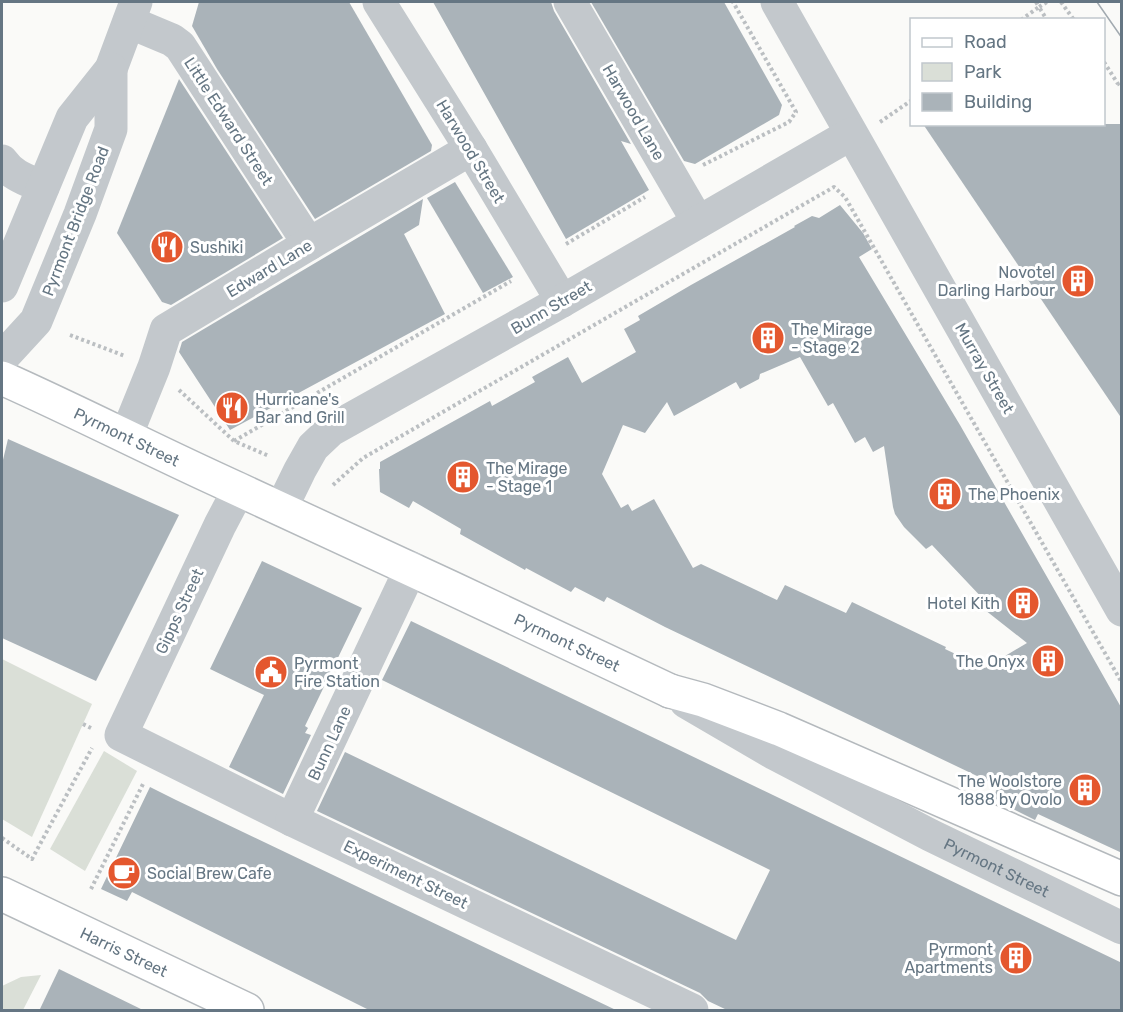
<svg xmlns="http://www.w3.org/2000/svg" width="1123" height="1012" font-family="Rubik,sans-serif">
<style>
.green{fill:#dadfd7}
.building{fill:#aab3b9;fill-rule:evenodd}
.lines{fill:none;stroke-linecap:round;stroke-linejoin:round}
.major-casing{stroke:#b5babe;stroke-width:36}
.highway-casing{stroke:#b4b9bd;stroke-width:36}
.path{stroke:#bbbfc2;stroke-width:4;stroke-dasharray:3 3;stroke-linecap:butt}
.minor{stroke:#c3c8cc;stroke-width:33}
.major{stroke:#fff;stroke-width:33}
.highway{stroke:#fff;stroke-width:33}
.tram{stroke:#a2aab0;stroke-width:1.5}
.labels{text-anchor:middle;stroke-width:6;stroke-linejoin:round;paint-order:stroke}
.street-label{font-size:16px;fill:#657683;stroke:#fff}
.poi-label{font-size:16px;fill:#657683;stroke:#fff;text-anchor:start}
</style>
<rect width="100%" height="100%" fill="#fafaf8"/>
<g class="green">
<path d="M2 659 92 704 32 837 2 819Z"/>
<path d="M104 751 137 771 85 871 50 849Z"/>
<path d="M41 975 23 1010H2V986L21 977Z"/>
</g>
<g class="building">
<path d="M199 2H349L432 145 431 151 315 219 217 69 192 26Z"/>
<path d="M433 2H551L554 11 631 144 621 141 649 190 566 239Z"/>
<path d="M591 2H724L782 105 779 115 695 164 684 161Z"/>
<path d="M179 79 283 238 171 305 162 302 117 233Z"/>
<path d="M923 124H1122V419L1078 354Z"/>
<path d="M455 182 513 277 483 293 427 198Z"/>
<path d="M423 199 419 225 404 234 445 314 230 430 179 352 182 342Z"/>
<path d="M840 205 863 233 872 249 859 257 960 425 1070 617 1122 709V853L1038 814 1035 820 993 799 998 786 665 627 607 597 604 602 575 587 571 592 526 568 525 570 460 534 461 529 413 501 409 508 380 492 379 469H380V462L490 401 492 406 535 382 532 377 568 357 582 383 636 352 624 329 640 320 638 316 691 285 795 227 794 226 812 216 819 218ZM800 357 828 406 833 403 855 443 865 437 873 452 884 446 893 507 895 514 904 527 926 549 932 545 986 602 982 605 986 609 985 610 1027 643 985 668 945 649 946 647 852 602 846 613 785 585 777 600 701 564 693 568 654 499 632 511 628 504 621 508 602 474 623 425 645 433 667 402 674 416 736 382 740 389 759 379 760 374Z"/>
<path d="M8 439 179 515 96 681 2 638V464Z"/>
<path d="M262 561 362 608 305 726 308 728 305 733 311 735 283 794 229 767 264 695 210 669Z"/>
<path d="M411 621 1122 963V1011L727 1010 708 1001 700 993 317 811 345 752 736 940 770 870 382 680Z"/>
<path d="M150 787 176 800 618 1011H371L132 892 127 901 101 889Z"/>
<path d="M59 969 145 1011H39Z"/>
</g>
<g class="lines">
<g class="major-casing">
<g id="major">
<path id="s2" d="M2 378C74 410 144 446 216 479 368 549 519 619 670 691"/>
<path id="s3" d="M2 894 247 1010"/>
</g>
</g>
<g class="highway-casing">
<path id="highway" d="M670 691 703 700 779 729 1122 879"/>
</g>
<g class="path">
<path d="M1036 2 1039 7 1047 2"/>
<path d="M1061 2 1074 20"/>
<path d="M1021 20 1039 7 1047 20"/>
<path d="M1104 62 1118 84 1115 85"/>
<path d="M880 122 912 100"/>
<path d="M703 165 789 122 796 112 733 2"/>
<path d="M566 244 645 197"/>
<path d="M70 335 125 356"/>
<path d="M179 390 234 441 269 456"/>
<path d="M234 441 511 281"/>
<path d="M333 485 363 458 834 187 845 197 1122 683"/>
<path d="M83 724 91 728"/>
<path d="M2 838 32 859 92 748"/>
<path d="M91 889 144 782"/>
</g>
<g class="minor">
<path d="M379 2 471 149 562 301"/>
<path d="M570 2 698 222"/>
<path d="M777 2 1122 610"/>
<path d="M129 22 172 40 180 46 309 244"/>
<path d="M2 161C12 176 27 180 43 187"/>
<path d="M2 286 72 118 111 69 136 2"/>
<path d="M2 358 36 321 80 214 111 129V69"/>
<path d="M126 436 154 367 166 330 309 244 471 149"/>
<path d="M239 489 220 525 121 735 292 820 692 1010"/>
<path d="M281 509 300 470 313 447 331 430 562 301 851 134"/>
<path id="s1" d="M686 702 775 754 930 835 1122 928"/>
<path d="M292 820 411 568"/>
</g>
<use href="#major" class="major"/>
<use href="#highway" class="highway"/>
<path class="tram" d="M1097 2 1122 38"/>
</g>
<defs>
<g id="restaurant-disc" transform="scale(1.725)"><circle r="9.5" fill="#e4572e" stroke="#fff"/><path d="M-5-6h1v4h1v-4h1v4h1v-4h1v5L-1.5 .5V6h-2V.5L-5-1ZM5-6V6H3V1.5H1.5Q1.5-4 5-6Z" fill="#fff"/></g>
<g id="building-disc" transform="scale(1.725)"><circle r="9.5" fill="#e4572e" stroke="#fff"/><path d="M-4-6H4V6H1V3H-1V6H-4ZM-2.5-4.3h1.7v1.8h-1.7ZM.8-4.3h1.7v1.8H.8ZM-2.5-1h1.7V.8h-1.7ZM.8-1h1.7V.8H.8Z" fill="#fff"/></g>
<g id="civic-disc" transform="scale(1.725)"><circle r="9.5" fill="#e4572e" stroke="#fff"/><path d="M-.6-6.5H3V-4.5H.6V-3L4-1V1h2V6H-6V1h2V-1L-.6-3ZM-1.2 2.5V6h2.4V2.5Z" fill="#fff"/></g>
<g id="cafe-disc" transform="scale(1.725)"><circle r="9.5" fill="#e4572e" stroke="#fff"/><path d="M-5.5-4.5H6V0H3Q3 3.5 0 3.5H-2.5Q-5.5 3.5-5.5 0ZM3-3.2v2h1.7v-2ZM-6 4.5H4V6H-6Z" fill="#fff"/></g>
</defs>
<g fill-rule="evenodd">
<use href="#restaurant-disc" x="167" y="247"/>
<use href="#building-disc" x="1078" y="281"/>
<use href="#building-disc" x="768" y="338"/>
<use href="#restaurant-disc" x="232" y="408"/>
<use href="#building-disc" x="463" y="477"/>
<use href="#building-disc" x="945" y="494"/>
<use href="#building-disc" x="1023" y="603"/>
<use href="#building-disc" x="1048" y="661"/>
<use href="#civic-disc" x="271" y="672"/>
<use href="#building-disc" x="1085" y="790"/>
<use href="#cafe-disc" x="124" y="873"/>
<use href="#building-disc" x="1016" y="958"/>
</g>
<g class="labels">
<g class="street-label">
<text transform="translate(634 112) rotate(60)" y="6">Harwood Lane</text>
<text transform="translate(229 121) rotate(57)" y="6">Little Edward Street</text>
<text transform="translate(471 151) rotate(59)" y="6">Harwood Street</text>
<text transform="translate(75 221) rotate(-69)" y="6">Pyrmont Bridge Road</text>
<text transform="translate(269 268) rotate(-31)" y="6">Edward Lane</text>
<text transform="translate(551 307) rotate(-30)" y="6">Bunn Street</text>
<text transform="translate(985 368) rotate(60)" y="6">Murray Street</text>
<text dy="6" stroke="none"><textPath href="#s2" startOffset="138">Pyrmont Street</textPath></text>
<text transform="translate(179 611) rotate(-65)" y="6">Gipps Street</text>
<text dy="6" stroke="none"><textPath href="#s2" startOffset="624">Pyrmont Street</textPath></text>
<text transform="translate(329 743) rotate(-65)" y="6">Bunn Lane</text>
<text dy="6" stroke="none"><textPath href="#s1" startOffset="352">Pyrmont Street</textPath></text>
<text transform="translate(406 874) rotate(26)" y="6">Experiment Street</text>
<text dy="6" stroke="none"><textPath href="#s3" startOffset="135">Harris Street</textPath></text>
</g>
<g class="poi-label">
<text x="190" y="253">Sushiki</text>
<text x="1055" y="278" text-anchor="end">Novotel<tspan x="1055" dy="18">Darling Harbour</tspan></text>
<text x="791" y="335">The Mirage<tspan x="791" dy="18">- Stage 2</tspan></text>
<text x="255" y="405">Hurricane's<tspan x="255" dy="18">Bar and Grill</tspan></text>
<text x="486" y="474">The Mirage<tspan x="486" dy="18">- Stage 1</tspan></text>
<text x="968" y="500">The Phoenix</text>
<text x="1000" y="609" text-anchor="end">Hotel Kith</text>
<text x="1025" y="667" text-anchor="end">The Onyx</text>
<text x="294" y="669">Pyrmont<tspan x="294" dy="18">Fire Station</tspan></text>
<text x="1062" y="787" text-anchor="end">The Woolstore<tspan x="1062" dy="18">1888 by Ovolo</tspan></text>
<text x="147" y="879">Social Brew Cafe</text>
<text x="993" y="955" text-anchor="end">Pyrmont<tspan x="993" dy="18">Apartments</tspan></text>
</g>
</g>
<rect width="1123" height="1012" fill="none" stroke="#657683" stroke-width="6"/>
<rect x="910" y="18" width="195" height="108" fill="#ffffff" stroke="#c1c8cd" stroke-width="1.5"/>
<rect x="922" y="38" width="30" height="9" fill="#ffffff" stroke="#c1c8cd" stroke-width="1.5"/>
<text x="964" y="48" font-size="18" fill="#657683">Road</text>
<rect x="922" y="63" width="30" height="18" fill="#dadfd7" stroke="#c1c8cd" stroke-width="1.5"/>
<text x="964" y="78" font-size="18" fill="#657683">Park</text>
<rect x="922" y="93" width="30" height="18" fill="#aab3b9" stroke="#c1c8cd" stroke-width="1.5"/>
<text x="964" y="108" font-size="18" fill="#657683">Building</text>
</svg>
